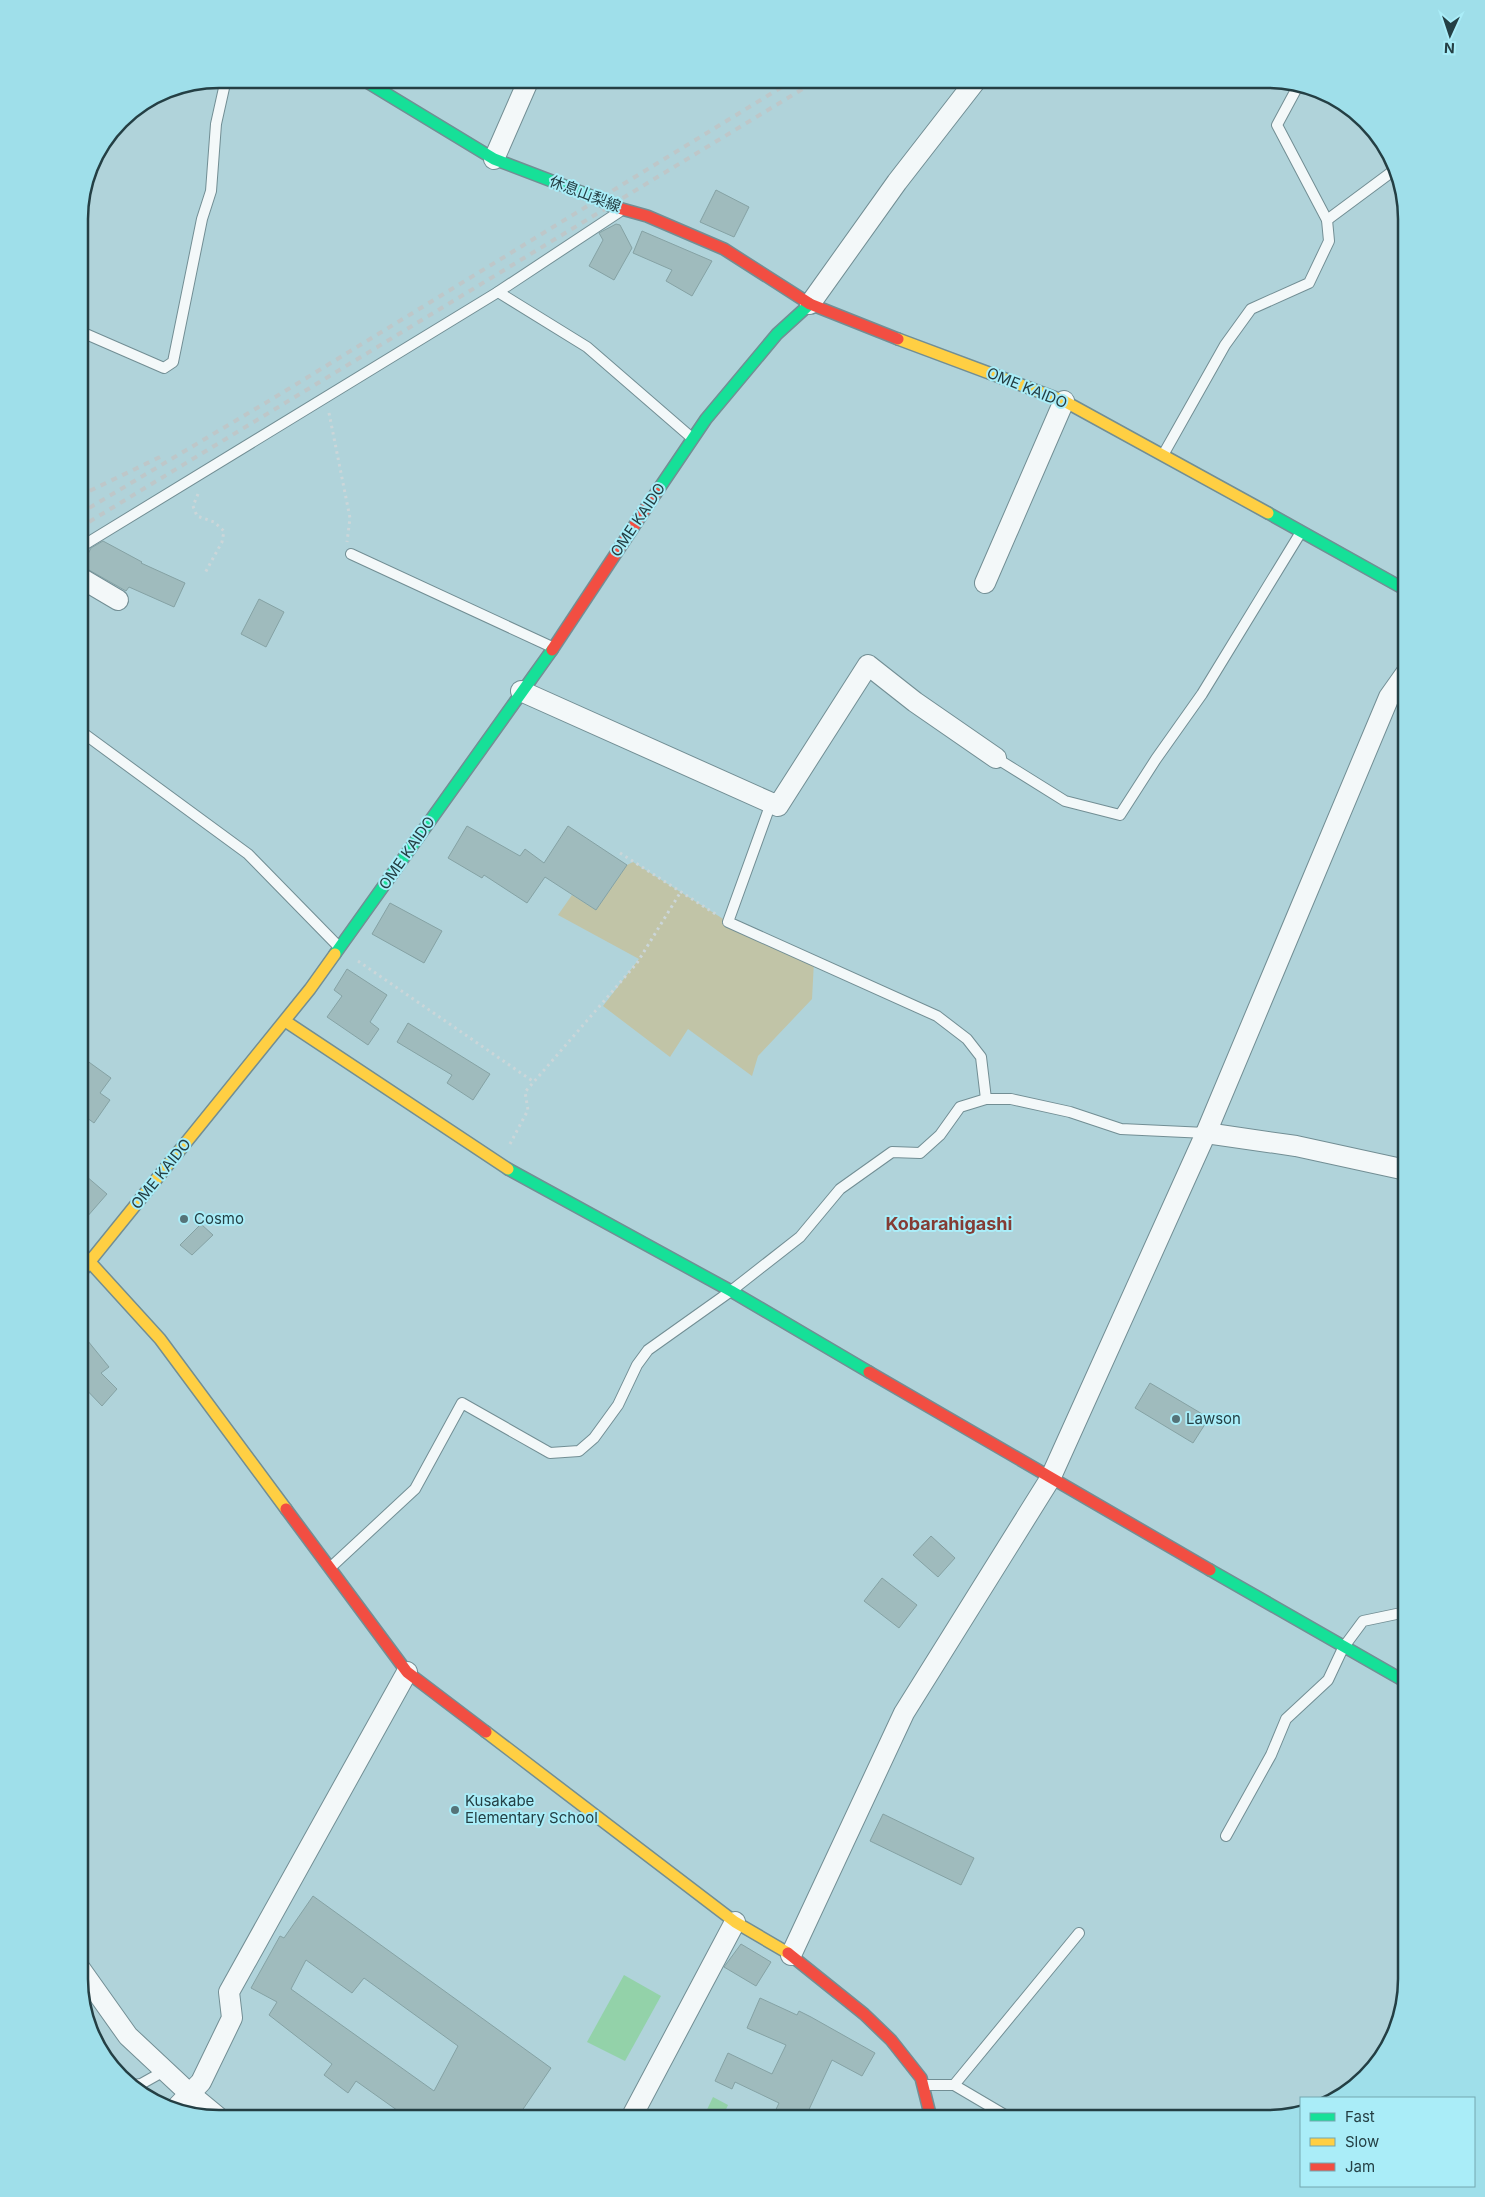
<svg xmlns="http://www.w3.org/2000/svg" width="1485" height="2197" font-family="Inter,'Noto Sans JP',sans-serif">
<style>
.green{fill:#c1c4a7}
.water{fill:#93d2a9}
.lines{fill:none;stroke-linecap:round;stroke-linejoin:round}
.stream{stroke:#93d2a9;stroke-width:6}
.building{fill:#9fbbbd;stroke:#85a2a4;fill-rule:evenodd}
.lane-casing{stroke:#728e94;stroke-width:12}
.street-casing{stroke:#728e94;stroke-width:22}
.fast-casing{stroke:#728e94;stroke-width:14}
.slow-casing{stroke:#728e94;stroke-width:14}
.jam-casing{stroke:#728e94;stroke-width:14}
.path{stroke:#cbd6d9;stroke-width:3;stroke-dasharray:2.5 4;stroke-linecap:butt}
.lane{stroke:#f3f8f9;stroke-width:10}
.street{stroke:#f3f8f9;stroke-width:20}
.fast{stroke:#16e098;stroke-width:11}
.slow{stroke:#ffcf43;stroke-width:11}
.jam{stroke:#f24e42;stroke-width:11}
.rail{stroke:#bec7c9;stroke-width:4;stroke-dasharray:6 6;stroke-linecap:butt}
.poi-dot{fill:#557378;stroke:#aaedf8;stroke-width:2}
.labels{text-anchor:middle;stroke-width:4;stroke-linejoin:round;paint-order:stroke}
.street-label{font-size:15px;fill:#243f44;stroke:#aaedf8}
.poi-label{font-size:15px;fill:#243f44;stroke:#aaedf8;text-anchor:start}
.quarter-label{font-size:18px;font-weight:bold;fill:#843c34;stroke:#aaedf8}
.rim{fill:none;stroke:#243f44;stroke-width:2.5}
</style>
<rect width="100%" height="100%" fill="#b0d3da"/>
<path class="green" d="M633 862 728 922 814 961 812 999 758 1056 752 1076 688 1029 670 1057 603 1006 639 959 558 915 572 895 596 910 627 865Z"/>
<g class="water">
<path d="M624 1975 661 1996 625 2061 587 2042Z"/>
<path d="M713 2097 728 2105 722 2118H703Z"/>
</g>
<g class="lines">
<path class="stream" d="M149 2092 150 2100"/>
</g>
<g class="building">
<path d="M716 190 749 207 734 237 700 222Z"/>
<path d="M616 224 620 225 632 248 614 280 589 266 603 240 599 233Z"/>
<path d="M642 231 712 261 692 296 666 281 672 270 633 253Z"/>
<path d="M103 541 142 562 141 563 185 583 174 607 129 587 126 591 82 566 91 548Z"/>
<path d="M259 599 284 612 266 647 241 634Z"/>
<path d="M467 826 520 856 525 849 544 863 568 826 627 865 596 910 545 877 527 903 484 875 482 878 448 858Z"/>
<path d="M390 903 442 931 424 963 372 934Z"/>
<path d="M347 969 387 995 370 1022 379 1029 368 1045 327 1017 342 996 334 990Z"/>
<path d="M408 1023 490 1074 473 1100 447 1083 452 1075 397 1042Z"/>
<path d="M86 1060 111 1078 100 1093 110 1100 94 1123 79 1112V1070Z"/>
<path d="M79 1170 107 1194 79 1226Z"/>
<path d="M201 1224 213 1235 192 1255 180 1245Z"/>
<path d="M79 1330 109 1367 101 1373 117 1389 102 1406 79 1382Z"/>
<path d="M1150 1383 1209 1418 1193 1443 1135 1408Z"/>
<path d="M931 1536 955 1558 938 1577 913 1555Z"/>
<path d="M882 1578 917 1605 899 1628 864 1601Z"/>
<path d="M883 1814 974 1858 961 1885 870 1841Z"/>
<path d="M313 1896 551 2068 517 2118H408L356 2081 348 2093 324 2075 332 2064 269 2015 277 2002 251 1988 280 1936 284 1938ZM306 1960 352 1993 364 1978 458 2046 434 2091 291 1989Z"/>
<path d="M741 1944 771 1962 756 1986 724 1967Z"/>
<path d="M760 1998 797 2015 799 2011 811 2017 875 2053 862 2076 832 2060 805 2118H772L779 2103 735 2082 732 2089 715 2081 728 2053 772 2074 786 2045 747 2028Z"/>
</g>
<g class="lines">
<g class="lane-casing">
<g id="lane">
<path d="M1327 220 1393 171"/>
<path d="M498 292 587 347 692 438"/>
<path d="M79 331 164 368 173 362 202 219 211 191 216 124 226 79"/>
<path d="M1163 455 1225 345 1251 309 1309 283 1329 241 1327 220 1277 125 1298 86"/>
<path d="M79 548 498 292 619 212"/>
<path d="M351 554 552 647"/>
<path d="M79 730 248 854 339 947"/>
<path d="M996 758 1065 801 1120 815 1156 759 1202 694 1301 532"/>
<path d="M771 803 728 922 937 1016 967 1039 981 1057 986 1099H1011L1070 1112 1121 1129 1206 1133"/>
<path d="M331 1567 415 1489 462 1403 550 1453 579 1451 594 1438 618 1405 637 1365 648 1350 731 1291 800 1237 840 1189 892 1152 920 1153 940 1135 960 1107 986 1099"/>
<path d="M1226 1836 1271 1755 1286 1719 1328 1680 1343 1648 1363 1621 1406 1612"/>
<path d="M1406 1853 1403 1851 1406 1845"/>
<path d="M134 2085 141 2084 166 2070"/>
<path d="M923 2085H954L1010 2118"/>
<path d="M954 2085 1079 1933"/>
</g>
</g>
<g class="street-casing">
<g id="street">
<path d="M494 159 529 79"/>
<path d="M810 304 897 182 977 79"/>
<path d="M79 577 118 600"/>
<path d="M985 583 1064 401"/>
<path d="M521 691 778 806 868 665 915 702 996 758"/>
<path d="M1206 1133 1296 1146 1406 1170"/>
<path d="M791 1955 904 1713 1050 1479 1206 1133 1389 697 1406 673"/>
<path d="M79 1967 128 2036 190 2094 219 2118"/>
<path d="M176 2108 201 2082 232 2018 229 1992 407 1672"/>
<path d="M631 2118 735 1922"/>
</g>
</g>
<g class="fast-casing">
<g id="fast">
<path d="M362 79 494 159 599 199"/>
<path d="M656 493 706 419 777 334 810 304"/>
<path d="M1268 513 1406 590"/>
<path d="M335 954 552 650"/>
<path d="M508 1169 731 1291 869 1372"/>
<path d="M1210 1570 1406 1682"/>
</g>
</g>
<g class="slow-casing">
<g id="slow">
<path d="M898 339 1064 401 1268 513"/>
<path d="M285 1021 508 1169"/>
<path d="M79 1250 160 1339 286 1509"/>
<path d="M79 1275 310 989 335 954"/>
<path d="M486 1732 735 1922 788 1953"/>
</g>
</g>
<g class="jam-casing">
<g id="jam">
<path d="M599 199 611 206 647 216 724 249 810 304 898 339"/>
<path d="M552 650 656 493"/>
<path d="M869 1372 1210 1570"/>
<path d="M286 1509 407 1672 486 1732"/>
<path d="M788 1953 864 2014 891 2040 921 2078 931 2118"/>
</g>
</g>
<g class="path">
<path d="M329 413 350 518 347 542"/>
<path d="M198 494 193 506 197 516 214 522 224 531 222 542 205 573"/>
<path d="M620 853 717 915"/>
<path d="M358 961 534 1082"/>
<path d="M510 1144 528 1110 525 1092 637 963 680 893"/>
</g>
<use href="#lane" class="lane"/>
<use href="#street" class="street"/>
<use href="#fast" class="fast"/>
<use href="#slow" class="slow"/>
<use href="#jam" class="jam"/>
<g class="rail">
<path d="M79 496 160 457"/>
<path d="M79 514 272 399 795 79"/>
<path d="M79 528 819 79"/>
</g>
</g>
<g class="poi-dot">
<circle cx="184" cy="1219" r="5"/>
<circle cx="1176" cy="1419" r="5"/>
<circle cx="455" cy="1810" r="5"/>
</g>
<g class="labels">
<g class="street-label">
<text transform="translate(585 194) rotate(21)" y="5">休息山梨線</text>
<text transform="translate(1027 388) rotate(22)" y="5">OME KAIDO</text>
<text transform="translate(638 520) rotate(-56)" y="5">OME KAIDO</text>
<text transform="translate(407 853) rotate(-55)" y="5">OME KAIDO</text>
<text transform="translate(161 1174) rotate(-51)" y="5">OME KAIDO</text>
</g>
<g class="poi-label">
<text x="194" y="1224">Cosmo</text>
<text x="1186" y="1424">Lawson</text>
<text x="465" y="1806">Kusakabe<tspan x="465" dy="17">Elementary School</tspan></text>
</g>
<g class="quarter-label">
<text x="949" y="1230">Kobarahigashi</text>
</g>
</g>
<path d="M0 0H1485V2197H0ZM219 88H1267A131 131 0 0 1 1398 219V1979A131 131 0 0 1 1267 2110H219A131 131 0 0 1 88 1979V219A131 131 0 0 1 219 88Z" fill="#9fdfea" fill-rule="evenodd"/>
<path class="rim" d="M219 88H1267A131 131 0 0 1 1398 219V1979A131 131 0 0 1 1267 2110H219A131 131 0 0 1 88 1979V219A131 131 0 0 1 219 88Z"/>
<rect x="1300" y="2097" width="175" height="90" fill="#aaedf8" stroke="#74a7b0"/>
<rect x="1310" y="2113" width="25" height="8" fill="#16e098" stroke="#74a7b0"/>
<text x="1345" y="2122" font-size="15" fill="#243f44">Fast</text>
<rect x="1310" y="2138" width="25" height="8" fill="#ffcf43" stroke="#74a7b0"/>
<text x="1345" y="2147" font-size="15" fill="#243f44">Slow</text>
<rect x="1310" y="2163" width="25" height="8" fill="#f24e42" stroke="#74a7b0"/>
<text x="1345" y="2172" font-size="15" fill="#243f44">Jam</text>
<g transform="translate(1450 35) rotate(183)" stroke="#aaedf8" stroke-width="4" paint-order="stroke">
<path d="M0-4L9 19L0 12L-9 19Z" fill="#243f44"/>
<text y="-8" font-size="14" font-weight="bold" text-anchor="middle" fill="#243f44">N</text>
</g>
</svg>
